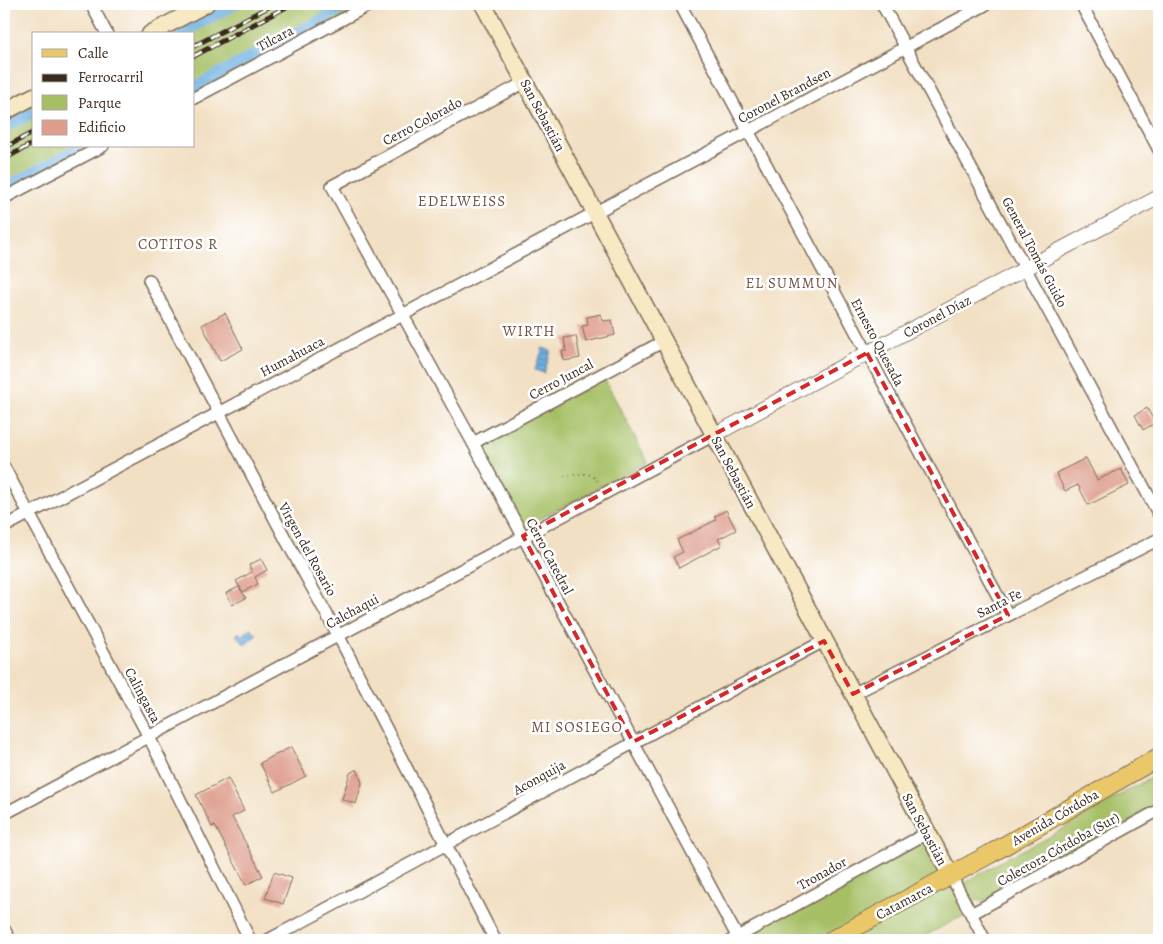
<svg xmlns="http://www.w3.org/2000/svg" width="1163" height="944" font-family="Alegreya,serif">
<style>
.green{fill:#a6bf65;stroke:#707442}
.water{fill:url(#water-rules);stroke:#546c80}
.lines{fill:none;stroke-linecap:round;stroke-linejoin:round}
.canal{stroke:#6cafe1;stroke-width:11}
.building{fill:#de9d8d}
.minor-casing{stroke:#7b6a58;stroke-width:14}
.tertiary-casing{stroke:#7b6a58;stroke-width:16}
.secondary-casing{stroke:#7b6a58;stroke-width:19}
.primary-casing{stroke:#7b6a58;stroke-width:20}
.path{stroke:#7b6a58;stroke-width:2;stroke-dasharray:1 4;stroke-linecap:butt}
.minor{stroke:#fff;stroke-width:11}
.tertiary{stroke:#fff;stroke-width:14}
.secondary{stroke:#f7e9c3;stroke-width:16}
.primary{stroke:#eac769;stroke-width:18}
.rail-casing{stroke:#3b2a1e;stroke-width:5}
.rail{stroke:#fff;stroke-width:3;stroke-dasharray:9;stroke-linecap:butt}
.marked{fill:none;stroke:#d62828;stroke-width:4;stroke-dasharray:10 6;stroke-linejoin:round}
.labels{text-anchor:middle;stroke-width:5;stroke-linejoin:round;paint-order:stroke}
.street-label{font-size:14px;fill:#3b2a1e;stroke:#fff}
.neighbourhood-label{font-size:15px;letter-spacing:1px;fill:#745245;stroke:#fff}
</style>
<defs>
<pattern id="water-rules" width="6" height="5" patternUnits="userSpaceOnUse" patternTransform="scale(1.25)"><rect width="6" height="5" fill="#6cafe1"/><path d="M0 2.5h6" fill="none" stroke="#5a8fb6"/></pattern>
</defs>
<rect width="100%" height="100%" fill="#fff"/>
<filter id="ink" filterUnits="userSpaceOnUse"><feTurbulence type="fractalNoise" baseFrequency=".02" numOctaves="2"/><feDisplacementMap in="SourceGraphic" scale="10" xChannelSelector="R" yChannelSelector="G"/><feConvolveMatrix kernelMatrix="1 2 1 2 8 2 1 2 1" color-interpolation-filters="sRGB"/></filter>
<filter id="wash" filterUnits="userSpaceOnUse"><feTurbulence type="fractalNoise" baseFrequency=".0096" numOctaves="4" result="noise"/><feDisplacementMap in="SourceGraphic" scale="20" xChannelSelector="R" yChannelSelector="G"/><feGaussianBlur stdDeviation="1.12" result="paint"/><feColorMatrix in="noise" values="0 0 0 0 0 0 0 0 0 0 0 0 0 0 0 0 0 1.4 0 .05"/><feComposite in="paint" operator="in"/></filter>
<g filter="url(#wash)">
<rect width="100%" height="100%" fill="#f2e0c4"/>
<g class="green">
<path d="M206 4H371L194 98V34H150Z"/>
<path d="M34 96V146H103L4 198V112Z"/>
<path d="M604 378 648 462 524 527 521 526 483 447V443Z"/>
<path d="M1159 776V806L996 897 980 901 970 899 964 891 963 884 1008 857 1047 838 1146 780Z"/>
<path d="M927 833 971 914 957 919 917 940H732Z"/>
</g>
<g class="water">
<path d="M543 348 551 351 544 373 535 370Z"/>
<path d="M251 628 257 635 245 645 236 635 239 632 242 636Z"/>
</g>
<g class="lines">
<g class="canal">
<path d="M180 34 236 4"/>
<path d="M194 87 351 4"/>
<path d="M4 128 34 112"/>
<path d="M4 188 83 146"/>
</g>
</g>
<g id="blocks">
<g class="building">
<path d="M225 313 243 349 220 361 202 325Z"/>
<path d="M601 314 603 321 612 320 615 335 586 342 582 326 588 325 587 317Z"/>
<path d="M576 336 580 358 564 361 562 351H566L564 338Z"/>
<path d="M1147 408 1155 423 1143 430 1135 415Z"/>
<path d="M1086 458 1097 480 1121 469 1129 485 1088 505 1078 485 1065 491 1056 473Z"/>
<path d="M726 510 736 530 718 539 722 545 679 568 673 557 683 552 677 540 716 520 714 517Z"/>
<path d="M261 559 267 570 255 577 258 584 243 592 236 581 252 572 249 565Z"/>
<path d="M239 587 246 598 232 605 226 593Z"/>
<path d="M291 747 306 776 275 792 260 763Z"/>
<path d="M357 769 362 783 356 804 342 799 350 773Z"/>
<path d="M228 778 244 811 232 817 263 876 246 885 215 826 212 827 196 795Z"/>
<path d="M274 872 292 878 283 904 265 898Z"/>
</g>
</g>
</g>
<g filter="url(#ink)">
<use href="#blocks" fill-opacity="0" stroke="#7b6a58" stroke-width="1"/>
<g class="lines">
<g class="minor-casing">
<g id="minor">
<path d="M91 4 107 34"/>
<path d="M680 4 1008 615"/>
<path d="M882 4 1159 515"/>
<path d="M1081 4 1159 150"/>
<path d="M525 82 332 186 473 443 739 940"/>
<path d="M194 98 371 4"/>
<path d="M4 198 103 146"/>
<path d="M149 280 285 538 338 635 495 940"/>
<path d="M473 443 664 341"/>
<path d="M4 467 149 737 250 940"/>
<path d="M4 527 987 4"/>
<path d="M853 694 1159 539"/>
<path d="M4 814 714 435"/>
<path d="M951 876 985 940"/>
<path d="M971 914 1159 810"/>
<path d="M4 929 10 940"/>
<path d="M268 940C454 841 638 739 824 641"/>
<path d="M732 940 927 833"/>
</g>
</g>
<g class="tertiary-casing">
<path id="tertiary" d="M714 435 1159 197"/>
</g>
<g class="secondary-casing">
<g id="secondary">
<path d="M483 4 951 876"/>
<path d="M150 34 206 4"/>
<path d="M4 112 34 96"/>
</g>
</g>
<g class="primary-casing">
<path id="primary" d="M832 940 990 854 1159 757"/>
</g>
<path class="path" d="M564 476C578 475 592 469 599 484"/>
<use href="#minor" class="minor"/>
<use href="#tertiary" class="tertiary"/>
<use href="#secondary" class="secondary"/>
<use href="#primary" class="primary"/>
<g class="rail-casing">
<g id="rail">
<path d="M194 46 274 4"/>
<path d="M194 56 292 4"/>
<path d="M4 148 34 132"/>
<path d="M4 159 34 143"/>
</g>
</g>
<use href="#rail" class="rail"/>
</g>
</g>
<path class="marked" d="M867 353 1008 615 853 694 824 641 633 742 523 536Z"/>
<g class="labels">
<g class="street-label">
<text transform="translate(275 38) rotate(-28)" y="5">Tilcara</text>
<text transform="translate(784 95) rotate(-28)" y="5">Coronel Brandsen</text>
<text transform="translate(543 115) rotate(62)" y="5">San Sebastián</text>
<text transform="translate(422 121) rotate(-28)" y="5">Cerro Colorado</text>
<text transform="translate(1035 252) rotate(62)" y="5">General Tomás Guido</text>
<text transform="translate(937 316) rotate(-28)" y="5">Coronel Díaz</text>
<text transform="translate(878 342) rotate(62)" y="5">Ernesto Quesada</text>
<text transform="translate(292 356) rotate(-28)" y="5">Humahuaca</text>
<text transform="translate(561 379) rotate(-28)" y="5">Cerro Juncal</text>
<text transform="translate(734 472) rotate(62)" y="5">San Sebastián</text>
<text transform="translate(308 549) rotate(61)" y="5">Virgen del Rosario</text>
<text transform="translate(550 556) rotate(62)" y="5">Cerro Catedral</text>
<text transform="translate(999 603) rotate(-27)" y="5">Santa Fe</text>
<text transform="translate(352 611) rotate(-28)" y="5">Calchaqui</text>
<text transform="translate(143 695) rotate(62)" y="5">Calingasta</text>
<text transform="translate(539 777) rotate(-29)" y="5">Aconquija</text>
<text transform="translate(1055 817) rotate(-30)" y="5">Avenida Córdoba</text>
<text transform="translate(925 829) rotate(62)" y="5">San Sebastián</text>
<text transform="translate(1058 849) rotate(-29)" y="5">Colectora Córdoba (Sur)</text>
<text transform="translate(822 873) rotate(-29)" y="5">Tronador</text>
<text transform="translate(904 901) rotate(-28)" y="5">Catamarca</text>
</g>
<g class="neighbourhood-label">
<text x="462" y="206">EDELWEISS</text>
<text x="178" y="249">COTITOS R</text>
<text x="792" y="288">EL SUMMUN</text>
<text x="529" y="336">WIRTH</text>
<text x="577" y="732">MI SOSIEGO</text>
</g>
</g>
<rect width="1163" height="944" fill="none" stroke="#fff" stroke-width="20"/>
<rect x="32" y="32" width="162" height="115" fill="#ffffff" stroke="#b1aaa5"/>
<rect x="42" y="49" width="25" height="8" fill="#eac769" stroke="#b1aaa5"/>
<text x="78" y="58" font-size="15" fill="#3b2a1e">Calle</text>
<rect x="42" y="74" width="25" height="8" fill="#3b2a1e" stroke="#b1aaa5"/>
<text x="78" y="82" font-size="15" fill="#3b2a1e">Ferrocarril</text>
<rect x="42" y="95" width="25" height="15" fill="#a6bf65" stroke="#b1aaa5"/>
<text x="78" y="108" font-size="15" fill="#3b2a1e">Parque</text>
<rect x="42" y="120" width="25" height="15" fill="#de9d8d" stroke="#b1aaa5"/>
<text x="78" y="132" font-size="15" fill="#3b2a1e">Edificio</text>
</svg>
